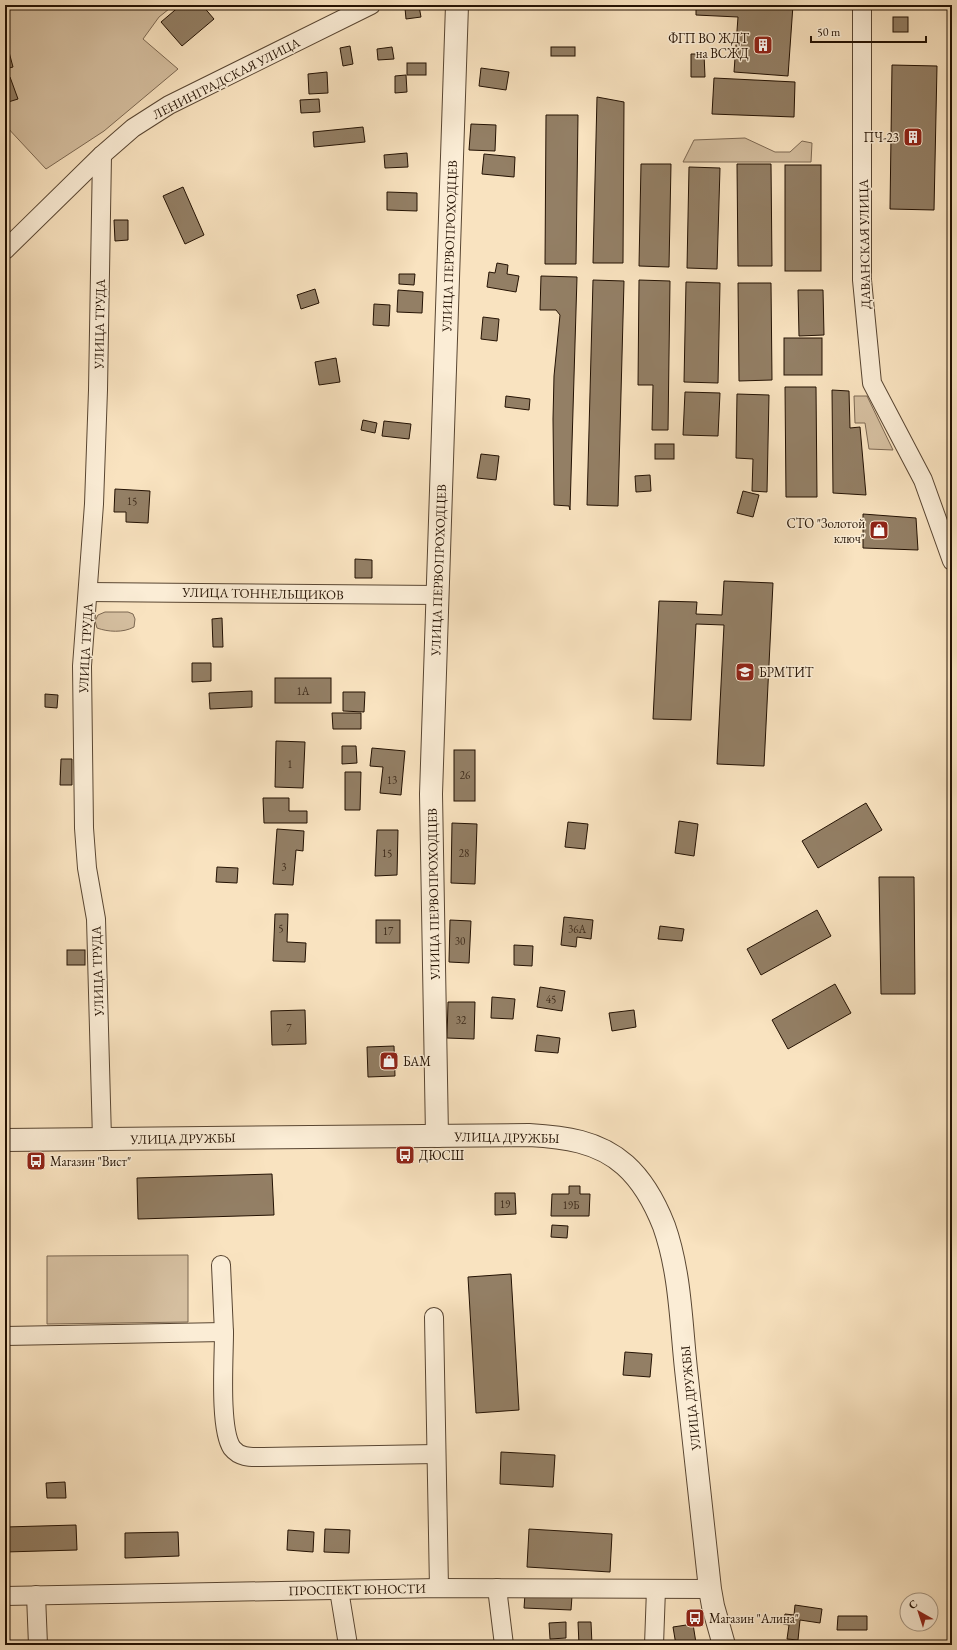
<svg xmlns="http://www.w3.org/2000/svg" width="957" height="1650" font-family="'EB Garamond',serif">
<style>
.green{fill:#d5bfa0;stroke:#7c6852}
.building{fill:#937f65;stroke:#241203}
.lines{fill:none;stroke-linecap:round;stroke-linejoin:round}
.minor-casing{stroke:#594632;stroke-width:20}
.tertiary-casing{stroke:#594632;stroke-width:24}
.minor{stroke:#fbedd6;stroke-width:18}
.tertiary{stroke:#fbedd6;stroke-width:22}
.labels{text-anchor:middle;stroke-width:3;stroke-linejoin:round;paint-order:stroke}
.number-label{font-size:11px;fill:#402d1c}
.poi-label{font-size:13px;fill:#241203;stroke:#fbedd6;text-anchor:start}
.street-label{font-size:13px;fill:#241203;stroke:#fbedd6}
</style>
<rect width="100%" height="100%" fill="#f9e3c0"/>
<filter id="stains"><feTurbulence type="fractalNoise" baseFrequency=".005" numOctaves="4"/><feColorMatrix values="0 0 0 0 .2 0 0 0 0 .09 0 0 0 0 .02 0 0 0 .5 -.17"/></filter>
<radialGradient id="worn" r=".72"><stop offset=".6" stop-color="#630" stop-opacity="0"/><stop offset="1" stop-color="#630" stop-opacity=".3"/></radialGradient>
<g class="green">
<path d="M5 5H174L159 17 143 39 178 69 104 131 46 169 5 125Z"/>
<path d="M745 138 775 152H790L802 141 812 143 811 162H683L694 140Z"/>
<path d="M854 396H867L893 450 869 449 865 423H855Z"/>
<path d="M105 612H128L133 614 135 619 134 627C123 633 108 632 97 628L95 621 98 615Z"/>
<path d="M188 1255V1322L47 1324V1256Z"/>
</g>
<g class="building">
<path d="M181 5H202L214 19 182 46 161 22Z"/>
<path d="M696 5H793L788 76 734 72 738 17 696 15Z"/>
<path d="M419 6 421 17 406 19 405 8Z"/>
<rect x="893" y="17" width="15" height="15"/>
<path d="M5 37 13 67 5 69Z"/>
<path d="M350 46 353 64 343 66 340 48Z"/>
<path d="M392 47 394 59 378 60 377 49Z"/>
<rect x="551" y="47" width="24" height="9"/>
<path d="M691 54H704L705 77H691Z"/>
<rect x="407" y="63" width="19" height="12"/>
<path d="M892 65 937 66 934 210 890 209Z"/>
<path d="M481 68 509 72 506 90 479 86Z"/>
<path d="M327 72 328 93 309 94 308 74Z"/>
<path d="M406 75 407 92 395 93V76Z"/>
<path d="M10 77 18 99 5 103V79Z"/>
<path d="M714 78 795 82 794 117 712 114Z"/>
<path d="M597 97 624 102 623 263H593Z"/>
<path d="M319 99 320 112 301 113 300 100Z"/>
<path d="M546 115H578L576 264H545Z"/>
<path d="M471 124 496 125 495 151 469 150Z"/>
<path d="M363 127 365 142 314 147 313 132Z"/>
<path d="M407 153 408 167 385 168 384 155Z"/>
<path d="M484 154 515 157 514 177 482 174Z"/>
<path d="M641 164H671L669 267 639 266Z"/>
<path d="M737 164H771L772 266H738Z"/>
<rect x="785" y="165" width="36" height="106"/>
<path d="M689 167 720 168 717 269 687 268Z"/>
<path d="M183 187 204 235 185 244 163 196Z"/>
<path d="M387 192 417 193V211L387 210Z"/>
<path d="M114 220H128V240L115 241Z"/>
<path d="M497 263 508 265 507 274 519 276 516 292 487 287 489 272 495 273Z"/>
<path d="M399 274H415L414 285 399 284Z"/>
<path d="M541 276 577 277 570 510 569 506 554 505 553 419 554 376 560 315 556 310H540Z"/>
<path d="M593 280 624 281 618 506 587 505Z"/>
<path d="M639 280 670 281 668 430H652L653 385H638Z"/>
<path d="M686 282 720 283 718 383 684 382Z"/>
<path d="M738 283H771L772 380 739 381Z"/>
<path d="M315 289 319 303 301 309 297 295Z"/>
<path d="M398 290 423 292 422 313 397 312Z"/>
<path d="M798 290H823L824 335 799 336Z"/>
<path d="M374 304 390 305 389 326 373 325Z"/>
<path d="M483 317 499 319 497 341 481 339Z"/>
<rect x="784" y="338" width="38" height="37"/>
<path d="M336 358 340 382 319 385 315 362Z"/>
<path d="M785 387H816L817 497H786Z"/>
<path d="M832 390 849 391 850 428 860 427 866 495 833 493Z"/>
<path d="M685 392 720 393 718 436 683 435Z"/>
<path d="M737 394 769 395 767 492 752 491 753 459 736 458Z"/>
<path d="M506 396 530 399 529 410 505 407Z"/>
<path d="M363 420 377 423 375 433 361 430Z"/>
<path d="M384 421 411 424 409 439 382 436Z"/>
<rect x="655" y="444" width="19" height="15"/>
<path d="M481 454 499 456 496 480 477 478Z"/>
<path d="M650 475 651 491 636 492 635 476Z"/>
<path d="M115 489 150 491 148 523 126 522V512H114Z"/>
<path d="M743 491 759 495 753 517 737 513Z"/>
<path d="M863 514 916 518 918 550 863 548Z"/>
<path d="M355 559 372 560V578H355Z"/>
<path d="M724 581 773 583 764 766 717 764 724 625 696 624 691 720 653 719 659 601 697 602 696 614 722 615Z"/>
<path d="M222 618 223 647H213L212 619Z"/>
<path d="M192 663H211V681L192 682Z"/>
<rect x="275" y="678" width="56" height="25"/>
<path d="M252 691V707L210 709 209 693Z"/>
<path d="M343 692H365L364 712 343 711Z"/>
<path d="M45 694 58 695 57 708 45 707Z"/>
<path d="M332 713H361V729H333Z"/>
<path d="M276 741 305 742 303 788 275 787Z"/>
<path d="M342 746H356L357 763 342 764Z"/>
<path d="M372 748 405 751 401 795 380 793 383 767 370 766Z"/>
<rect x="454" y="750" width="21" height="51"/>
<path d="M61 759H72V785H60Z"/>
<path d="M345 772H361L360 810H345Z"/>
<path d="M263 798H289V811H307V823H264Z"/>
<path d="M866 803 882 830 818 868 802 841Z"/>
<path d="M679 821 698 824 694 856 675 853Z"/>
<path d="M568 822 588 824 585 849 565 847Z"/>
<path d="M452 823 477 824 475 884 451 883Z"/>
<path d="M277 829 304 831 303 851 296 850 293 885 273 884Z"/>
<path d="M377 830H398L397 875 375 876Z"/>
<path d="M217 867 238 868 237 883 216 882Z"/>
<path d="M879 877H914L915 994H881Z"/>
<path d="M817 910 831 936 761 975 747 949Z"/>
<path d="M275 914H288L287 942 306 943 305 962 273 961Z"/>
<path d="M564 917 593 920 591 939 577 937 576 947 561 945Z"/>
<rect x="376" y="920" width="24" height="23"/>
<path d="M450 920 471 921 469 963 449 962Z"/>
<path d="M660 926 684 929 682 941 658 939Z"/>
<path d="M514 945 533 946 532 966 514 965Z"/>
<rect x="67" y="950" width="18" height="15"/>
<path d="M835 984 851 1013 788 1049 772 1020Z"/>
<path d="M540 987 565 991 562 1011 537 1007Z"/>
<path d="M492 997 515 999 513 1019 491 1018Z"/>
<path d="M448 1002H475L474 1039 447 1038Z"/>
<path d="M305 1010 306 1044 272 1045 271 1011Z"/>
<path d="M634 1010 636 1027 612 1031 609 1013Z"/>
<path d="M537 1035 560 1038 558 1053 535 1051Z"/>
<path d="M394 1046 395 1076 368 1077 367 1047Z"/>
<path d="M272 1174 274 1215 138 1219 137 1178Z"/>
<path d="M569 1186H580V1194H590L589 1216H551L552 1194H569Z"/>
<path d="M495 1193H515L516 1214 495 1215Z"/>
<path d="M552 1225 568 1226 567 1238 551 1237Z"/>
<path d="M511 1274 519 1410 476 1413 468 1277Z"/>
<path d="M625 1352 652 1354 650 1377 623 1375Z"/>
<path d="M501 1452 555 1455 553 1487 500 1484Z"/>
<path d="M65 1482 66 1498H47L46 1483Z"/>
<path d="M76 1525 77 1550 5 1552V1527Z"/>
<path d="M325 1529 350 1530 349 1553 324 1552Z"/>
<path d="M529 1529 612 1534 610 1572 527 1567Z"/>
<path d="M288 1530 314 1532 313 1552 287 1550Z"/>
<path d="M178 1532 179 1556 125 1558V1533Z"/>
<path d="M525 1594 572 1596 571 1610 524 1608Z"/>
<path d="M795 1605 822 1609 820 1623 800 1620 798 1640 787 1639 789 1625 783 1624 785 1614 794 1615Z"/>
<path d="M838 1616H867V1630H837Z"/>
<path d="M566 1622V1638L550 1639 549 1623Z"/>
<path d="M578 1622H591L592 1645H579Z"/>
<path d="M693 1624 696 1643 676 1645 673 1627Z"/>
</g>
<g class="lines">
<g class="minor-casing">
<g id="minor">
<path d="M862 5V280L872 383 923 480 952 561"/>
<path d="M5 250 102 155 133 128 169 105 371 5"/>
<path d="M88 592 438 595"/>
<path d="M102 1139 96 919 87 868 84 828 82 666 94 504 98 390 102 155"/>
<path d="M221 1265C222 1288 223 1310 224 1333 224 1358 219 1429 232 1448 240 1458 251 1457 263 1457L436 1454"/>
<path d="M434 1317 439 1588"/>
<path d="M5 1336 224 1332"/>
<path d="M497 1588 504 1645"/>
<path d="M339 1590 348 1645"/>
<path d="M36 1595 38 1645"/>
<path d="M5 1596 439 1588 710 1589"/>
<path d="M654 1645 656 1589"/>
</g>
</g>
<g class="tertiary-casing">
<g id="tertiary">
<path d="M437 1136 431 794 457 5"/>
<path d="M5 1140 529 1135C564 1137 598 1141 625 1165 644 1182 655 1203 664 1226 680 1271 681 1322 686 1369 694 1442 702 1516 710 1589L713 1606 724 1645"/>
</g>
</g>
<use href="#minor" class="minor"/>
<use href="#tertiary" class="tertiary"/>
</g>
<defs>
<g id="building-square" transform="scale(1)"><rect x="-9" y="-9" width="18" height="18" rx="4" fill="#8f2418" stroke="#fbedd6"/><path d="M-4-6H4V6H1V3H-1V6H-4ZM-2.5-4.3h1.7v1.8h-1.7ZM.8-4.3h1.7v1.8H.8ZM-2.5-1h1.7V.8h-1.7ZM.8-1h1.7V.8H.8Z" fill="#fff"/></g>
<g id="shop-square" transform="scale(1)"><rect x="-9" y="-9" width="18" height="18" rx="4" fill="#8f2418" stroke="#fbedd6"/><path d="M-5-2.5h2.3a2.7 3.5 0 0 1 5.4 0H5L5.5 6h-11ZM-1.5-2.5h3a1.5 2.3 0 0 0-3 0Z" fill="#fff"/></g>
<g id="university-square" transform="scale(1)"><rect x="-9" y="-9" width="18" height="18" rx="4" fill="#8f2418" stroke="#fbedd6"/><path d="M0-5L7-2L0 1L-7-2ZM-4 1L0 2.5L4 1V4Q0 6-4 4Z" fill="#fff"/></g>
<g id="bus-square" transform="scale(1)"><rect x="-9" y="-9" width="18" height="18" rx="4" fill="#8f2418" stroke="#fbedd6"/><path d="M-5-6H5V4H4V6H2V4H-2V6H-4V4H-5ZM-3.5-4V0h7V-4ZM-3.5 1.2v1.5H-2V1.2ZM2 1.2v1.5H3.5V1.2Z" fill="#fff"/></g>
</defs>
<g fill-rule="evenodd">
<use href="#building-square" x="763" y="45"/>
<use href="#building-square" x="913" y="137"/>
<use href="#shop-square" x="879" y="530"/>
<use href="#university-square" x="745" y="672"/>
<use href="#shop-square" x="389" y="1061"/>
<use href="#bus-square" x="405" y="1155"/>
<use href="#bus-square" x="36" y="1161"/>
<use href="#bus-square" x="695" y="1618"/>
</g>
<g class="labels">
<g class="number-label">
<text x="132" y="505">15</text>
<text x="303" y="695">1А</text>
<text x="290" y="768">1</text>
<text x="465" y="779">26</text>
<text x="392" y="784">13</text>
<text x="387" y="857">15</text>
<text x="464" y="857">28</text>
<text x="284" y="871">3</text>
<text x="281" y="932">5</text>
<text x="577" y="933">36А</text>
<text x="388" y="935">17</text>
<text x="460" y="945">30</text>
<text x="551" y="1003">45</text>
<text x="461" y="1024">32</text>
<text x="289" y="1032">7</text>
<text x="505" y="1208">19</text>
<text x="571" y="1209">19Б</text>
</g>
<g class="poi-label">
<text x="749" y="43" text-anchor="end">ФГП ВО ЖДТ<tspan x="749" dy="15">на ВСЖД</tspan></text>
<text x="899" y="142" text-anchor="end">ПЧ-23</text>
<text x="865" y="528" text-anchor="end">СТО "Золотой<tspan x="865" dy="15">ключ"</tspan></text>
<text x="759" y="677">БРМТИТ</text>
<text x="403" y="1066">БАМ</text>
<text x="419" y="1160">ДЮСШ</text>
<text x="50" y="1166">Магазин "Вист"</text>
<text x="709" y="1623">Магазин "Алина"</text>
</g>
<g class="street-label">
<text transform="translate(226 78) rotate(-27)" y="5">ЛЕНИНГРАДСКАЯ УЛИЦА</text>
<text transform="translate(864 244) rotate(-91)" y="5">ДАВАНСКАЯ УЛИЦА</text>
<text transform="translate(449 246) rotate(-88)" y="5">УЛИЦА ПЕРВОПРОХОДЦЕВ</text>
<text transform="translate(99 324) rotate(-89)" y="5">УЛИЦА ТРУДА</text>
<text transform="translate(438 570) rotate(-88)" y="5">УЛИЦА ПЕРВОПРОХОДЦЕВ</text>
<text transform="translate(263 593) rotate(1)" y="5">УЛИЦА ТОННЕЛЬЩИКОВ</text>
<text transform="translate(85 648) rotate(-87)" y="5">УЛИЦА ТРУДА</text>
<text transform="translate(433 894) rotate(-91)" y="5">УЛИЦА ПЕРВОПРОХОДЦЕВ</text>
<text transform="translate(97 971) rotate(-92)" y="5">УЛИЦА ТРУДА</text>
<text transform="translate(507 1137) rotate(1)" y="5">УЛИЦА ДРУЖБЫ</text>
<text transform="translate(183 1138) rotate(-1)" y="5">УЛИЦА ДРУЖБЫ</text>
<text transform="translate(690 1398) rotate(-96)" y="5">УЛИЦА ДРУЖБЫ</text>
<text transform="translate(357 1589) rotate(-1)" y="5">ПРОСПЕКТ ЮНОСТИ</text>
</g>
</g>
<rect width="957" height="1650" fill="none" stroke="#f9e3c0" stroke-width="20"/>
<rect x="6" y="6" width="945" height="1638" fill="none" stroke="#241203" stroke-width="2"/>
<rect x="10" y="10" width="937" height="1630" fill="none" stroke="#241203"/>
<g transform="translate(919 1612) rotate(321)"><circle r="19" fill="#fbedd6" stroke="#a59582"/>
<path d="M0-3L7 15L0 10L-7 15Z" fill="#8f2418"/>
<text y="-6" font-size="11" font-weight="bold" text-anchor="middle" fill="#241203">С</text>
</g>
<path d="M811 36v6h115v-6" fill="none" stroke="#241203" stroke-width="2"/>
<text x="817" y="36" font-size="12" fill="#241203" stroke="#fbedd6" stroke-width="3" paint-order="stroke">50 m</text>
<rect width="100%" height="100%" filter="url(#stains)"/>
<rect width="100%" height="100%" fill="url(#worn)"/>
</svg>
